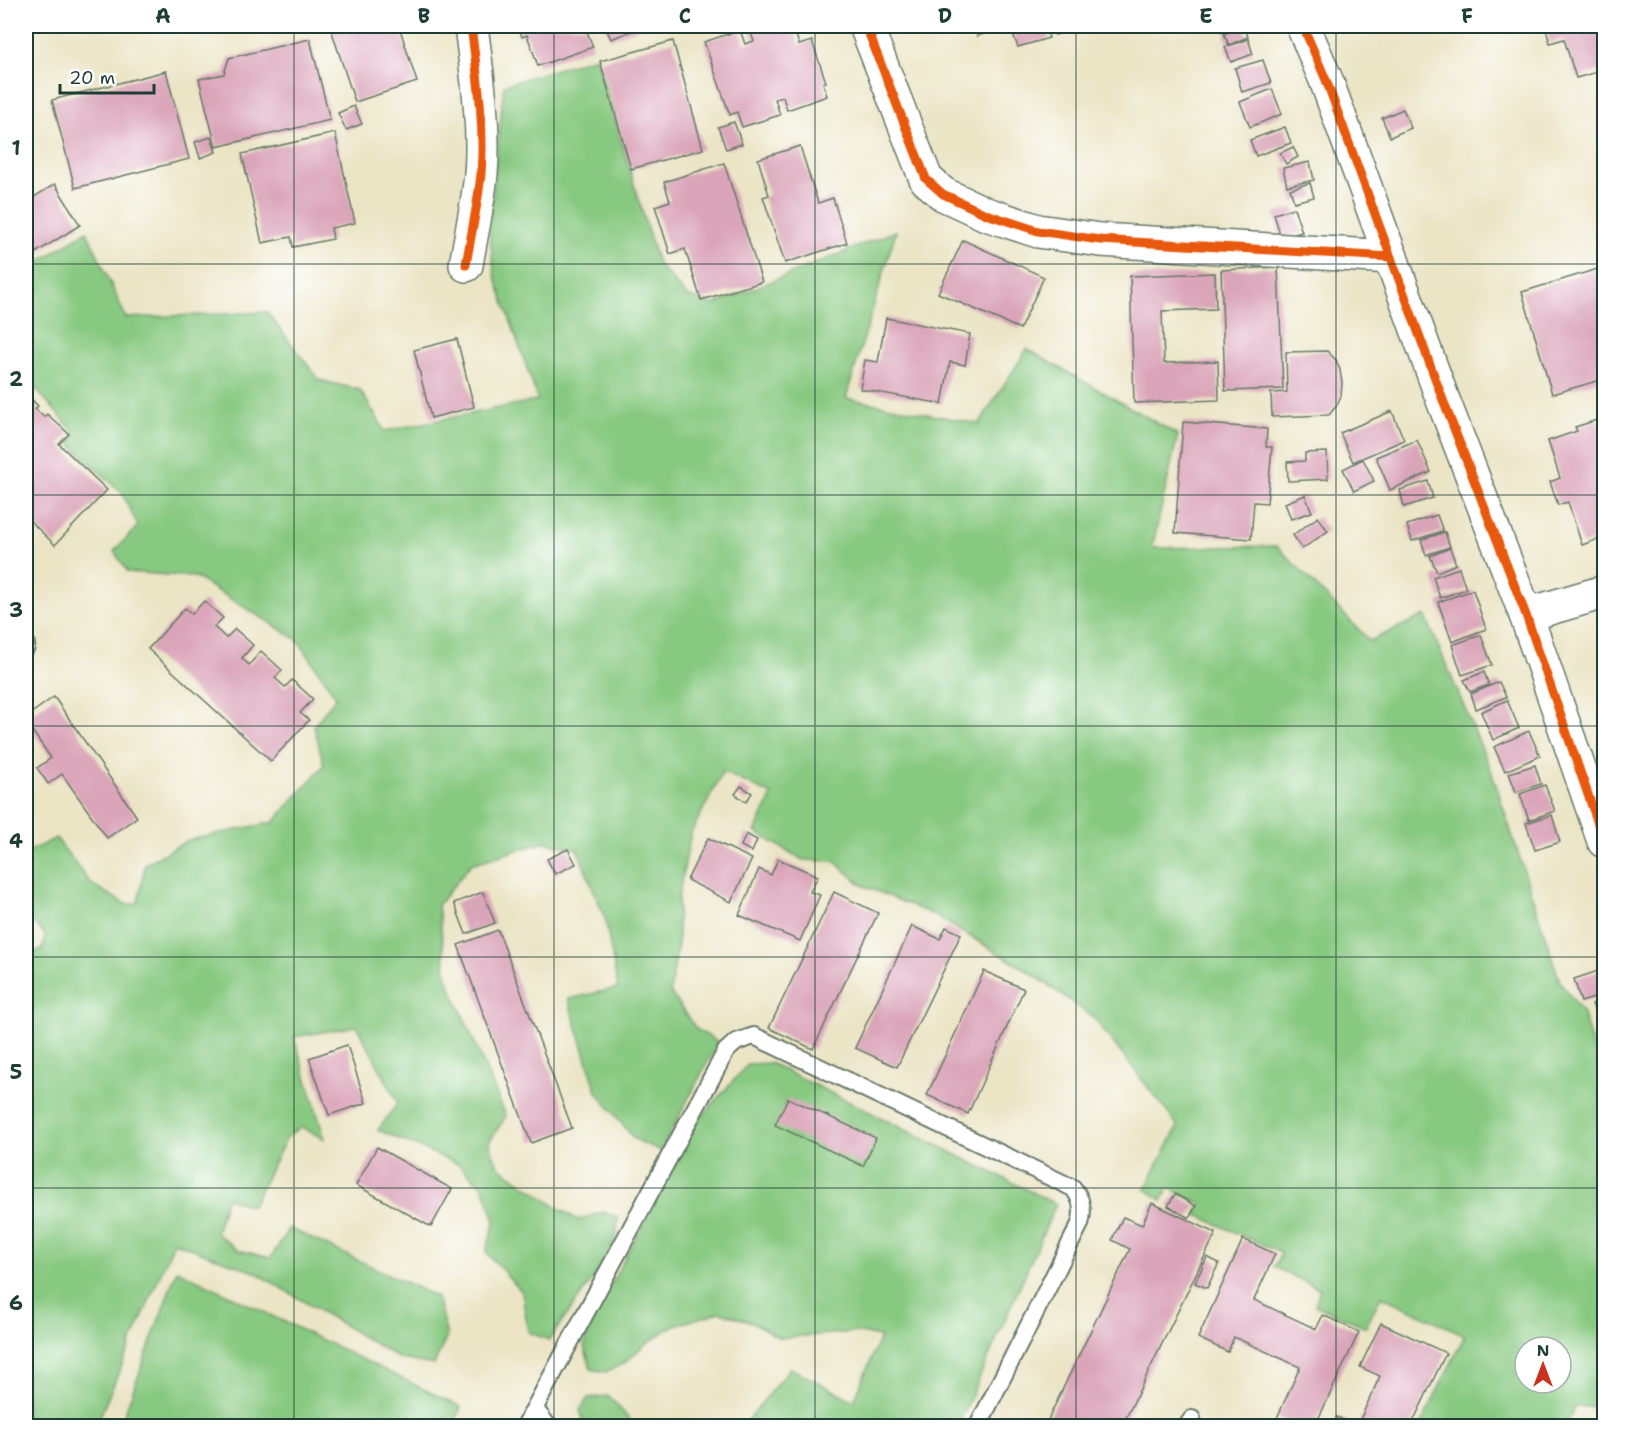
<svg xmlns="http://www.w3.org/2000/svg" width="1630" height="1452" font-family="'Shantell Sans',sans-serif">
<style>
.green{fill:#88c981;stroke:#54835a;stroke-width:1.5;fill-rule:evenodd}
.building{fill:#daa4b9}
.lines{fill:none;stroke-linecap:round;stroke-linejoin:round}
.service-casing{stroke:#667867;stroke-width:20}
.minor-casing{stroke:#667867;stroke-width:36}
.service{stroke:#fff;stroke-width:16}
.minor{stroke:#fff;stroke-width:33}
.cycleway-casing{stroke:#fff;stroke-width:13}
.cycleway{stroke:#e8590c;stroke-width:9}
.grid{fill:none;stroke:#1f3d34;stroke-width:1.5;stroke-opacity:0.55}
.neatline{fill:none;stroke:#1f3d34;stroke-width:2}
.grid-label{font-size:20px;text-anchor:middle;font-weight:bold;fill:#1f3d34}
</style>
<rect width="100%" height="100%" fill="#fff"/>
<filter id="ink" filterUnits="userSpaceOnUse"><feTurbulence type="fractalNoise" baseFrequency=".0167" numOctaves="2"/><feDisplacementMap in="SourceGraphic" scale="12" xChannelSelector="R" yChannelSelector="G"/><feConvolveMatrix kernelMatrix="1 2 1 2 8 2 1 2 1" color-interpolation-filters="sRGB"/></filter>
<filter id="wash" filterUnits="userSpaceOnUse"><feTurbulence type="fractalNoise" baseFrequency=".008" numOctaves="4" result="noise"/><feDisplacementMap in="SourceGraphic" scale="24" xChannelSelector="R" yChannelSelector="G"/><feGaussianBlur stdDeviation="1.35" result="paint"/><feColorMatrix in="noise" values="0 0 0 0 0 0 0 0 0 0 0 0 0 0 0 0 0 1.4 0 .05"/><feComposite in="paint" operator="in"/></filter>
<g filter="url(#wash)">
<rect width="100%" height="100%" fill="#ebe5c6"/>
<g class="green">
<path d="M596 57 658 264 687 296 713 305 896 231 846 398 979 424 1027 349 1178 435 1152 548 1277 546 1370 641 1425 615 1491 770 1560 982 1582 1011 1604 1085V1406L1574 1407 1567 1426H1420L1465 1335 1381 1296 1366 1327 1315 1305 1320 1289 1274 1267 1281 1253 1197 1215 1200 1203 1169 1188 1162 1200 1145 1189 1178 1126 1094 1018 1028 971 934 915 862 885 834 861 803 860 755 832 772 795 723 772 691 833 678 898V944L670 992 696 1029 718 1042 661 1151 634 1139 597 1092 568 999 618 988 605 918 577 849 545 842 471 864 438 905 447 978 506 1116 489 1142 498 1166 558 1208 578 1220 603 1212 618 1217 617 1233 607 1259 549 1340 528 1332 522 1292 486 1252 495 1220 483 1187 458 1164 378 1130 398 1103 357 1026 294 1037 325 1139 301 1127 287 1137 252 1206 226 1198 216 1233 238 1250 271 1258 289 1228 437 1297 447 1336 434 1365 400 1359 255 1272 174 1242 96 1426H26V957L43 948 45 935 26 913V853L56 838 91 884 127 905 138 903 145 864 189 840 274 822 324 765 314 726 336 697 298 640 195 577 128 572 114 551 138 526 122 493 71 445 74 432 34 387H26V270L87 231 126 318 267 312 319 380 360 390 385 431 538 400 495 276 489 231 504 85ZM1525 1347H1561V1383H1525Z"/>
<path d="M770 1063 1056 1204 958 1426H743L790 1368 854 1401 880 1337 855 1332 780 1338 752 1322 720 1312 673 1326 643 1346 623 1364 605 1372 591 1369 584 1346 593 1318 697 1122 748 1064Z"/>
<path d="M177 1270 461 1407 453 1426H120Z"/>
<path d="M609 1396 635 1426H585L580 1410 588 1398Z"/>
</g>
<g id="blocks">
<g class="building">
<path d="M330 26H399L417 82 355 102Z"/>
<path d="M518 26H585L593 47 538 66 527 35 522 37Z"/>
<path d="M605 26H644L611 39Z"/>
<path d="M748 26H785L787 30 794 28 799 45 812 41 826 82 823 83 827 96 787 110 783 97 775 99 780 115 742 127 737 112 730 115 704 42 740 30 745 44 754 41Z"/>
<path d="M974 26H1011L977 36Z"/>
<path d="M1032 26H1045L1049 38 1018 47 1012 32Z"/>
<path d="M1051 26H1082L1055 35Z"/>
<path d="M1220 26H1239L1222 32Z"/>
<path d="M1243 26 1248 37 1229 45 1224 34Z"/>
<path d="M1545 26H1604V70L1576 78 1564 39 1550 43Z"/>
<path d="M310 39 330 120 216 147 199 79 224 74 229 58Z"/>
<path d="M1248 39 1253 54 1231 62 1225 47Z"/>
<path d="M673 41 703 149 631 169 600 61Z"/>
<path d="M1263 60 1271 83 1242 92 1235 68Z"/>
<path d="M166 71 189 159 75 188 52 100Z"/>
<path d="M1272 89 1282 114 1250 127 1240 102Z"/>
<path d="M354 106 362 124 346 130 338 113Z"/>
<path d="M1403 109 1411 128 1390 137 1382 118Z"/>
<path d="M734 122 742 144 726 149 718 127Z"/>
<path d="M1285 127 1291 143 1256 156 1250 140Z"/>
<path d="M335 133 355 223 331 228 333 239 293 247 291 237 262 243 242 154Z"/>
<path d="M211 137 216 152 200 158 195 142Z"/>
<path d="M800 146 818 203 833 198 847 243 785 263 763 197 769 195 758 159Z"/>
<path d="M1293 147 1298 157 1286 164 1280 153Z"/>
<path d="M1310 162 1314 180 1287 186 1283 168Z"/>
<path d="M724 163 762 282 701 300 685 249 670 254 655 206 670 201 664 182Z"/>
<path d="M1310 183 1314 197 1294 202 1290 189Z"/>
<path d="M55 184 80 225 26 259V202Z"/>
<path d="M1294 208 1302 232 1281 238 1274 214Z"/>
<path d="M963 240 1044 277 1020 329 938 293Z"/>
<path d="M1278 267 1283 389 1225 391 1221 270Z"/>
<path d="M1604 267V379L1552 394 1522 292Z"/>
<path d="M1215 273 1216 309 1162 311 1164 363 1218 361 1219 400 1134 403 1130 276Z"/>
<path d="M886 318 970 334 965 365 950 362 942 404 860 389 865 360 878 362Z"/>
<path d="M457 339 474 407 431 418 414 350Z"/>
<path d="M1327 351 1336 360 1340 370 1342 383 1341 396 1337 405 1329 415 1272 417 1271 393 1287 392 1286 352Z"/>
<path d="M26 394 38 406 35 409 44 417 47 414 69 434 59 444 107 490 55 545 26 517V492L31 487 26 482Z"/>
<path d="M1392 411 1404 440 1353 462 1340 433Z"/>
<path d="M1597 420 1598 424 1604 422V537L1582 545 1568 502 1558 505 1550 482 1560 478 1548 441 1577 431 1575 427Z"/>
<path d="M1183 422 1267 429 1266 447H1272L1267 503 1254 502 1251 539 1175 533Z"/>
<path d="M1417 440 1431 472 1390 490 1376 457Z"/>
<path d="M1327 452 1328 479 1288 481 1287 462 1305 461V453Z"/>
<path d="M1363 459 1374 481 1354 491 1343 469Z"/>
<path d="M1428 481 1433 498 1404 507 1400 490Z"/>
<path d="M1305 495 1312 512 1291 519 1285 503Z"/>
<path d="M1437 515 1443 531 1412 541 1407 525Z"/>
<path d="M1318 517 1328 531 1302 549 1293 535Z"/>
<path d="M1445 532 1450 547 1426 555 1421 540Z"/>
<path d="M1450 548 1456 564 1437 572 1430 556Z"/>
<path d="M1459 568 1466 589 1440 598 1433 577Z"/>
<path d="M1473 590 1486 629 1452 642 1438 602Z"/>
<path d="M204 601 223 618 214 627 226 638 235 629 253 645 242 658 249 665 261 651 282 670 275 678 285 687 292 680 313 699 300 713 309 720 271 761 148 649 185 608 192 614Z"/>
<path d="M1481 635 1492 665 1462 675 1452 645Z"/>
<path d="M1484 672 1489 685 1470 692 1464 680Z"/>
<path d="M1499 682 1506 697 1476 709 1471 694Z"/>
<path d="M54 697 137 817 107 838 62 774 48 784 37 768 51 758 26 722V717Z"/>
<path d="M1507 700 1519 728 1493 740 1481 712Z"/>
<path d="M1529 731 1540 756 1505 771 1494 747Z"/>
<path d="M1535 765 1541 784 1516 792 1509 773Z"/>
<path d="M1545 785 1555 811 1529 820 1520 794Z"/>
<path d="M741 786 752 793 746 802 735 794Z"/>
<path d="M1552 815 1560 842 1535 850 1526 823Z"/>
<path d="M746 834 757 840 752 852 741 846Z"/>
<path d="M708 838 752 859 731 902 687 880Z"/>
<path d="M568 849 576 864 555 874 547 859Z"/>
<path d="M778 859 818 876 810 892 820 895 800 941 739 915 759 869 771 875Z"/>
<path d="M483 892 495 923 466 934 454 903Z"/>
<path d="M834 892 878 913 813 1049 769 1028Z"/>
<path d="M912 926 940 939 946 927 961 934 897 1067 855 1048Z"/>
<path d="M498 930 572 1128 531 1143 458 945Z"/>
<path d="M1604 969V995L1581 1002 1574 979Z"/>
<path d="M984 971 1024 989 968 1114 927 1095Z"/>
<path d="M1604 1000V1015L1597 1017 1592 1004Z"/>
<path d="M347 1045 366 1103 329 1115 309 1058Z"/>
<path d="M788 1098 876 1138 863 1166 775 1125Z"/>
<path d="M377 1147 452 1189 431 1227 356 1185Z"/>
<path d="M1175 1194 1196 1206 1189 1218 1168 1206Z"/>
<path d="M1152 1203 1216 1233 1122 1426H1045L1130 1249 1112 1240 1123 1217 1142 1225Z"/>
<path d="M1243 1239 1275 1254 1254 1300 1316 1329 1323 1315 1359 1332 1315 1426H1296L1277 1418 1300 1367 1234 1337 1228 1352 1198 1338Z"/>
<path d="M1207 1257 1219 1263 1207 1288 1195 1283Z"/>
<path d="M1381 1323 1446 1353 1411 1426H1333L1337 1417 1357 1426 1380 1376 1360 1367Z"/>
<path d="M906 1420 921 1426H903Z"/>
</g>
</g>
</g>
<g filter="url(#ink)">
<use href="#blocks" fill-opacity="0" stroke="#667867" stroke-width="1.5"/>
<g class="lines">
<g class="service-casing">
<g id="service">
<path d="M26 644V647"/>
<path d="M535 1409 548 1426"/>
<path d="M525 1426 726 1051 736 1042 754 1036 1073 1188C1082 1199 1084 1210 1080 1224L978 1426"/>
<path d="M1187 1426 1192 1419"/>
</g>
</g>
<g class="minor-casing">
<g id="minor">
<path d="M866 26 926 179 943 194 986 214 1038 231 1100 240 1391 257"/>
<path d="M1303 26 1326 80 1443 400 1526 615 1604 841"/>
<path d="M466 265C471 235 478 204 481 174 485 125 477 74 471 26"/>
<path d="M1526 615 1604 592"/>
</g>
</g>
<use href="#service" class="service"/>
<use href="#minor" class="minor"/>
<g class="cycleway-casing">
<g id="cycleway">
<path d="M866 26 926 179 943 194 986 214 1038 231 1100 240 1391 257"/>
<path d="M1303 26 1326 80 1443 400 1526 615 1604 841"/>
<path d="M466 265C471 235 478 204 481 174 485 125 477 74 471 26"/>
</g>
</g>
<use href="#cycleway" class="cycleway"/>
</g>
</g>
<path class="grid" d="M294 26V1426M554 26V1426M815 26V1426M1076 26V1426M1336 26V1426M26 264H1604M26 495H1604M26 726H1604M26 957H1604M26 1188H1604"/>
<rect width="1630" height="1452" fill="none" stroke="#fff" stroke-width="66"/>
<g transform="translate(1543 1365)"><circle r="28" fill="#ffffff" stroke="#a5b1ae" stroke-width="1.5"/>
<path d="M0-4.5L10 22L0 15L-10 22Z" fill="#c8321e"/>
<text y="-9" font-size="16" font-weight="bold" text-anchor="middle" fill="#1f3d34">N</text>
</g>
<path d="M60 84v9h94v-9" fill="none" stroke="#1f3d34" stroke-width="3"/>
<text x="69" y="84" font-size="18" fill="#1f3d34" stroke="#ffffff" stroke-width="4.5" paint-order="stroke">20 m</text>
<rect x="33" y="33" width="1564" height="1386" class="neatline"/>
<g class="grid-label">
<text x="163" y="23">A</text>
<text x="424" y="23">B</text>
<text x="685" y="23">C</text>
<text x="945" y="23">D</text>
<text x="1206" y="23">E</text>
<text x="1467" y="23">F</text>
<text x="16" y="155">1</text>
<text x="16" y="386">2</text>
<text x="16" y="617">3</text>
<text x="16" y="848">4</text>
<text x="16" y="1079">5</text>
<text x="16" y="1310">6</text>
</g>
</svg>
